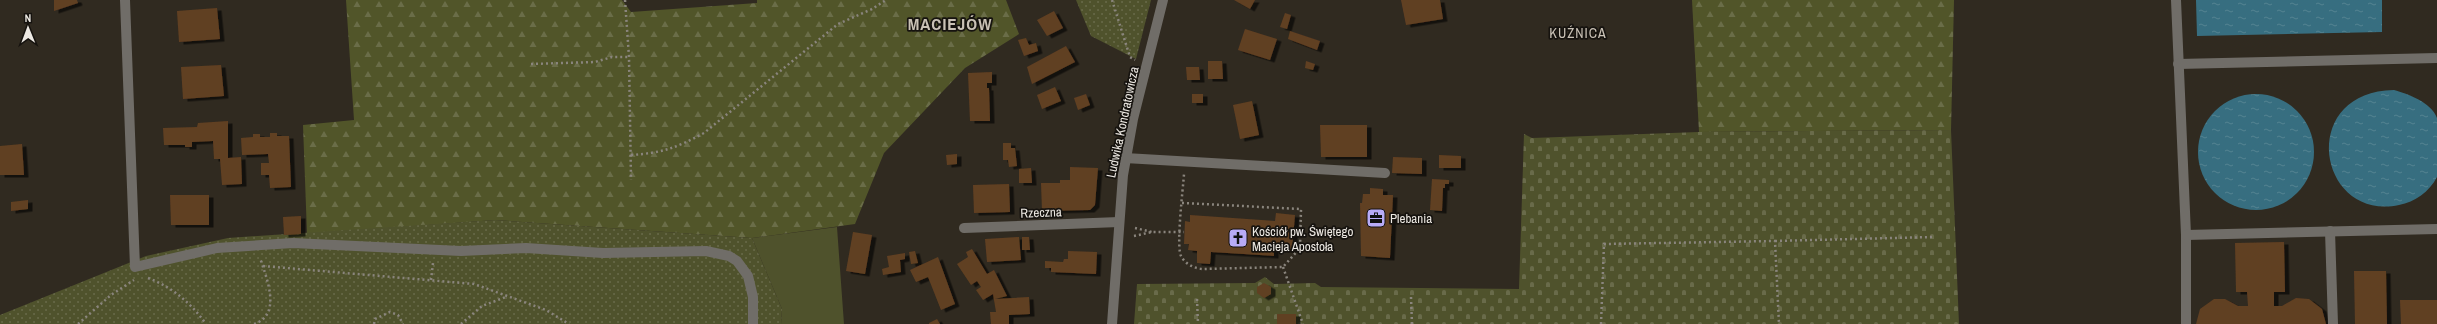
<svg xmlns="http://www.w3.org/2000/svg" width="2437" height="324" font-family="'Archivo Narrow',sans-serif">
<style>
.green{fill:#4f522c}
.forest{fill:url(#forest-firs)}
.cemetery{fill:url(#cemetery-stones)}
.park{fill:url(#park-dots)}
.water{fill:url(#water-ripples)}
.building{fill:#613f21;filter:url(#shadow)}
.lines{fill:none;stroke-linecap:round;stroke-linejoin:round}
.path{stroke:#8a857d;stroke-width:2.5;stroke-dasharray:2 3;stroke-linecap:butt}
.minor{stroke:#706d68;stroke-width:10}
.labels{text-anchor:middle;stroke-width:3.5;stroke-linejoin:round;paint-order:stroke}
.street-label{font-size:13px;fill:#ede9e3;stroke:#16130f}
.poi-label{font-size:13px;fill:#ede9e3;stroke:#16130f;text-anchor:start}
.neighbourhood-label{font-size:14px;letter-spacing:1px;fill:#cac2b6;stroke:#16130f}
.district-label{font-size:17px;font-weight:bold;letter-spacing:1px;fill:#cac2b6;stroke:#16130f}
</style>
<defs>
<pattern id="forest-firs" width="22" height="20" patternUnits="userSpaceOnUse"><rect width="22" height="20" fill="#515529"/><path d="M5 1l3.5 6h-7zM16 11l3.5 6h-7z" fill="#6a6d48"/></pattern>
<pattern id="cemetery-stones" width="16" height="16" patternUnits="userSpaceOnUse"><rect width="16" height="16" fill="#4f522c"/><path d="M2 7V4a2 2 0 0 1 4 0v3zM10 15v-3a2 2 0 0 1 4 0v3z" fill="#696b4a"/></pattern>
<pattern id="park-dots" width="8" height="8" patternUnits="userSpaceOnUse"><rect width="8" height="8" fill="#4f522c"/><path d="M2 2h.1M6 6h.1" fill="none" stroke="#696b4a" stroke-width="1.8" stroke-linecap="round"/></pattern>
<pattern id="water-ripples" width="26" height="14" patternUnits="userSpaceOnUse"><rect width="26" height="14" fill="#376e80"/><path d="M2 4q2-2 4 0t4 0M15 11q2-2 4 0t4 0" fill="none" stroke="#548392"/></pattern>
<filter id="shadow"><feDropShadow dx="4.5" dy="2.5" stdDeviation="0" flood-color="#0009"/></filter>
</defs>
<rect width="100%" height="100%" fill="#302a20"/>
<path class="green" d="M837 227 844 324H781L782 309 752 238Z"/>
<g class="forest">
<path d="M346 0H622L631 12 757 3V0H1006L1019 34 965 68 884 153 855 224 752 238 495 220 307 234 303 125 354 120Z"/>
<path d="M1692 0H1954L1951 130 1699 132Z"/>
</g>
<path class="cemetery" d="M1951 130 1959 324H1134L1137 284 1255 283 1265 277 1274 284 1315 283 1321 287 1519 289 1524 134 1532 138 1699 132Z"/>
<g class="park">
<path d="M1076 0H1151L1136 59 1091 36Z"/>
<path d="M495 220 752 238 782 309 781 324H0V315L146 256 228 238Z"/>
</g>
<g class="water">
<path d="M2196 0H2382V32L2197 36Z"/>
<path d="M2394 90C2408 94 2431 102 2437 118 2437 129 2437 164 2437 177 2429 192 2415 202 2399 205 2318 222 2296 92 2394 90Z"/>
<circle cx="2256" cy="152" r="58"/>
</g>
<g class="building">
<path d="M54 0H77L78 3 54 11Z"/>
<path d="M1234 0H1255L1250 9Z"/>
<path d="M1401 0H1440L1443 19 1406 25Z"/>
<path d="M217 8 220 39 179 42 177 11Z"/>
<path d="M1054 11 1063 28 1047 36 1037 20Z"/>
<path d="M1285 13 1291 15 1287 29 1280 27Z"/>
<path d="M1245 29 1277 39 1270 60 1238 50Z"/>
<path d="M1290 31 1320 41 1317 50 1288 39Z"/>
<path d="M1026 38 1029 45 1036 43 1038 51 1024 56 1018 40Z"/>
<path d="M1066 46 1075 62 1032 84 1027 67Z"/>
<path d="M1208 61H1222L1223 79H1208Z"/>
<path d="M1306 61 1315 64 1313 70 1305 68Z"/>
<path d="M221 65 224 96 183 99 181 67Z"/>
<path d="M1186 67H1199L1200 80H1187Z"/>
<path d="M992 72V83H987V88H989L990 121H970L968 73Z"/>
<path d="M1055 87 1061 101 1042 109 1037 95Z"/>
<path d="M1086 94 1090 105 1078 110 1074 98Z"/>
<rect x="1192" y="94" width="11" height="9"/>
<path d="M1252 101 1259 135 1240 139 1233 105Z"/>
<path d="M228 121V158L241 157 242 184 222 185 220 159H214L213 141 192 142V147H185V145H164L163 128 197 127 198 123Z"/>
<path d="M1320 125H1367V157H1321Z"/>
<path d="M270 133H277V136H289L291 187 270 188 269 175H261V163H269L268 154 242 155 241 138 253 137V134H260V137H270Z"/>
<path d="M1003 143H1011V148H1015L1017 166 1009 167 1008 160H1003Z"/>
<path d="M22 144 24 175H0V146Z"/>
<path d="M957 154V164L947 165 946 155Z"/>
<path d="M1439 155 1461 156V168H1439Z"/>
<path d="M1393 157 1422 158V174L1392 173Z"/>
<path d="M1070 167 1098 168 1095 205 1090 210 1042 211 1041 183H1060V180H1070Z"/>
<path d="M1031 168 1032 183H1019V169Z"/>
<path d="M1432 179 1449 180V184H1445V188H1443L1442 211 1430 210Z"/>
<path d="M1009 184 1010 212 974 213 973 185Z"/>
<path d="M1370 188 1383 189V195H1393L1390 258 1361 256 1360 203H1362L1363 194H1370Z"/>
<path d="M170 195H209V225H171Z"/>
<path d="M28 200V209L11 211V202Z"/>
<path d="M1276 213 1295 215 1292 250 1274 249V256L1211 252 1210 264 1197 263V251L1188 250 1189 244H1184L1185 221 1190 222V215L1275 221Z"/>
<path d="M301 216V234L284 235 283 217Z"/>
<path d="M853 232 872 235 865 274 846 271Z"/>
<path d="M1019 237 1021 260 987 262 985 239Z"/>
<path d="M1022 237H1029L1030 250H1022Z"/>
<path d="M2284 242 2285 292H2274V306H2282L2296 298 2309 299 2322 309 2326 324H2196L2200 309 2214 299H2225L2238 306H2248L2247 292H2236L2235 243Z"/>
<path d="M972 249 987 274 994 270 1007 296 995 299 1029 297 1030 314 1009 315V324H991L990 312H996L993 294 983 300 976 290 981 287 977 281 971 285 957 264 968 257 966 252Z"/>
<path d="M915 251 918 263 911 264 909 252Z"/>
<path d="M1068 251 1097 252 1096 274 1051 272V268H1045V261L1063 262 1064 259H1068Z"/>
<path d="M905 253V259L900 260 901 272 883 275 882 269 889 267 887 256Z"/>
<path d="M938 257 955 304 941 310 928 277 916 282 910 270Z"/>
<path d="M2354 271H2386L2387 324H2355Z"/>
<path d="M1264 283 1271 287V294L1264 298 1257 293V287Z"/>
<path d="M2400 300H2437V324H2401Z"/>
<rect x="1277" y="314" width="19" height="10"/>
<path d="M937 319 940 324H929V323Z"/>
</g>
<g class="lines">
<g class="path">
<path d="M625 0 629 57 631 180"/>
<path d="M1112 0 1130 57 1135 60"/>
<path d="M531 64 595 62 612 57H629"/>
<path d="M631 155C662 153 676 148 704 133L838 24 872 9 886 0"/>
<path d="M1182 203 1301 209 1300 248 1283 267 1204 269C1195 269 1185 264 1181 256 1176 246 1183 189 1184 174"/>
<path d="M1135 228 1152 232"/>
<path d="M1134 236 1152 232H1184"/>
<path d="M1775 241 1934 237"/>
<path d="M263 266 474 284 546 310 569 324"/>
<path d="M1283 267 1303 324"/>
<path d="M148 278C172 287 191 303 206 324"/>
<path d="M431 280 433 263"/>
<path d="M1411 297 1412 324"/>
<path d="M1197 299 1198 324"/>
<path d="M78 324 111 295 134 280"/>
<path d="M254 324C282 315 267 279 260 258"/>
<path d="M374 324 375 319 390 312 398 315 403 324"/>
<path d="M461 324 482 306 506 297"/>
<path d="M1601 324 1604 244 1775 241 1779 324"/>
</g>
<g class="minor">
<path d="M125 0 135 267 217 248 293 243 461 251 526 248 603 253 706 251 729 256 737 261 748 276 753 297V324"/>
<path d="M2176 0 2186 235V324"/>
<path d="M2178 64 2437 58"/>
<path d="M1125 158 1385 173"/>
<path d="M964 228 1119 222"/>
<path d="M2330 231 2333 324"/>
<path d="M2186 235 2437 229"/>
<path d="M1112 324 1123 175 1133 119 1163 0"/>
</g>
</g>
<defs>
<g id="office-square" transform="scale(1)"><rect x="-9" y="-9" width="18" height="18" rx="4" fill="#b8abf7" stroke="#16130f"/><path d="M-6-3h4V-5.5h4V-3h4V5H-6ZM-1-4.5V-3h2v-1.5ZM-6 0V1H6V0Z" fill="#111"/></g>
<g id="church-square" transform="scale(1)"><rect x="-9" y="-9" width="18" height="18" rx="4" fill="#b8abf7" stroke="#16130f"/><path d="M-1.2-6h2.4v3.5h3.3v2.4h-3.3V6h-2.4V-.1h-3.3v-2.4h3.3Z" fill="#111"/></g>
</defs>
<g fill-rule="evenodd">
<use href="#office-square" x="1376" y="218"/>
<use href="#church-square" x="1238" y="238"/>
</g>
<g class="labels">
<g class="street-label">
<text transform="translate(1122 122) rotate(-78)" y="5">Ludwika Kondratowicza</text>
<text transform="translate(1041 212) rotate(-2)" y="5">Rzeczna</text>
</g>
<g class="poi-label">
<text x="1390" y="223">Plebania</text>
<text x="1252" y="236">Kościół pw. Świętego<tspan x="1252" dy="15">Macieja Apostoła</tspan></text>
</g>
<g class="neighbourhood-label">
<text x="1578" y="38">KUŹNICA</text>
</g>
<g class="district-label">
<text x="950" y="30">MACIEJÓW</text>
</g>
</g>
<g transform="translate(28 28) rotate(359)" stroke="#16130f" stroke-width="3" paint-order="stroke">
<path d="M0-3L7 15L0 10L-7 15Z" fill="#ede9e3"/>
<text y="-6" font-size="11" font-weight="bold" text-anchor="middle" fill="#ede9e3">N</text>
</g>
</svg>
